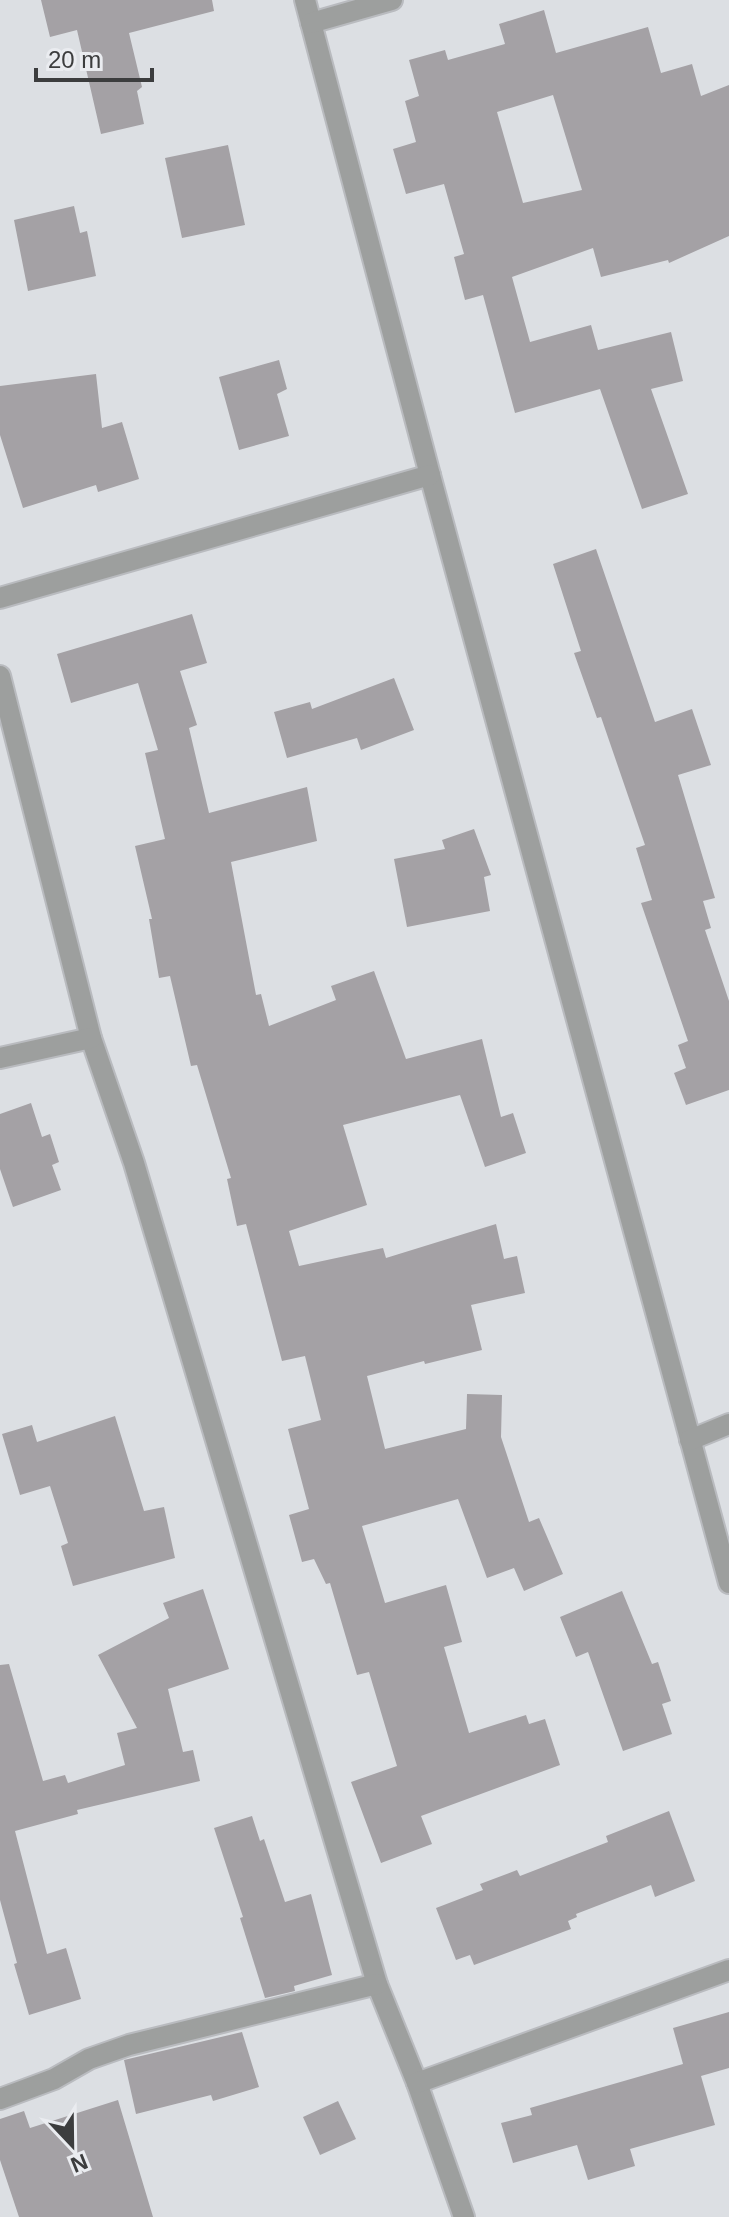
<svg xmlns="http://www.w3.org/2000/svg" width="729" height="2217" font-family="Helvetica,sans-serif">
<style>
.building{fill:#a4a1a5;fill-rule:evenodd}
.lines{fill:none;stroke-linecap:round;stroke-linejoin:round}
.minor-casing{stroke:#b9bbbf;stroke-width:24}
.minor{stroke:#9d9f9e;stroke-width:20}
</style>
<rect width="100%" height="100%" fill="#dcdfe3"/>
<g class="building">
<path d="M41 0H212L214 11 129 33 142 87 137 91 144 124 101 134 77 30 50 37Z"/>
<path d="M544 10 556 53 648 27 661 73 692 64 701 96 729 85V236L669 263 668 260 601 277 593 248 512 277 530 342 591 325 598 350 671 332 683 381 651 389 688 494 642 509 600 389 515 413 483 295 465 300 454 257 464 254 444 184 406 194 393 149 416 142 405 101 419 96 409 60 445 50 448 60 505 44 499 24ZM553 95 582 190 523 203 497 112Z"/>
<path d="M228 145 245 225 182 238 165 158Z"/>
<path d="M74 206 80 233 87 231 96 276 28 291 14 220Z"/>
<path d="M279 360 287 389 277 394 289 436 239 450 219 377Z"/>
<path d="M96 374 102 428 122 422 139 479 98 492 96 485 23 508 0 435V386Z"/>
<path d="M596 549 655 722 692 709 711 765 678 775 715 898 703 901 711 928 705 930 729 1001V1090L686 1105 674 1073 686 1068 678 1045 688 1041 641 903 652 900 636 848 645 845 601 717 597 718 574 653 581 651 553 564Z"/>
<path d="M192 614 207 663 180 671 197 725 189 728 209 813 307 787 317 841 231 862 256 995 261 994 269 1026 336 1000 331 986 374 971 406 1059 482 1039 501 1117 513 1113 526 1153 485 1167 460 1095 343 1125 367 1205 289 1231 299 1266 383 1248 386 1258 496 1224 504 1259 517 1256 525 1293 471 1305 482 1350 425 1364 424 1361 367 1376 385 1449 466 1429 467 1394 502 1395 501 1437 529 1522 539 1518 563 1574 524 1591 514 1568 487 1578 458 1499 362 1526 385 1603 446 1585 462 1642 444 1647 469 1733 526 1715 529 1724 545 1719 560 1765 421 1816 432 1844 381 1863 351 1782 397 1766 369 1672 357 1675 330 1583 326 1584 314 1559 302 1562 289 1515 309 1509 288 1429 321 1420 305 1356 282 1361 246 1224 237 1226 227 1179 231 1178 197 1065 191 1066 170 976 159 978 149 919H152L135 846 165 839 145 753 158 750 138 683 71 703 57 654Z"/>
<path d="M394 678 414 730 361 750 357 738 287 758 274 712 310 702 312 709Z"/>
<path d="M474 829 491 875 484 877 490 911 407 927 394 859 445 849 442 840Z"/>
<path d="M31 1103 42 1137 50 1134 59 1162 52 1165 61 1190 13 1207 0 1169V1114Z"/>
<path d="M115 1416 144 1511 164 1507 175 1558 73 1586 61 1546 68 1543 50 1486 20 1495 2 1434 32 1425 37 1442Z"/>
<path d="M203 1589 229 1669 168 1689 183 1752 193 1750 200 1781 77 1810 78 1814 15 1831 47 1954 66 1948 81 1999 29 2015 14 1964 17 1963 0 1900V1665L9 1664 43 1781 65 1775 68 1783 125 1765 117 1733 137 1728 98 1655 169 1618 163 1603Z"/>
<path d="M622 1591 652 1664 658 1662 671 1701 662 1704 672 1734 623 1751 588 1652 576 1657 560 1617Z"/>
<path d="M669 1811 695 1881 655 1897 651 1885 576 1914 577 1917 568 1921 571 1929 474 1965 470 1955 456 1960 436 1908 483 1890 480 1884 517 1870 520 1876 608 1842 606 1836Z"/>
<path d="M252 1816 260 1841 264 1839 285 1902 311 1894 332 1975 294 1986 295 1991 265 1998 240 1918 243 1917 214 1828Z"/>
<path d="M729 2012V2068L701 2076 715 2125 630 2149 635 2166 588 2180 577 2145 513 2163 501 2123 532 2115 530 2108 683 2064 673 2028Z"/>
<path d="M242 2032 259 2087 213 2101 211 2095 136 2114 124 2060Z"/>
<path d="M118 2100 153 2217H19L0 2160V2119L24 2111 30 2128Z"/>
<path d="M338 2101 356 2139 320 2155 303 2117Z"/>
</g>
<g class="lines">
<g class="minor-casing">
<g id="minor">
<path d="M305 0 430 475 729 1583"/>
<path d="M311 23 392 0"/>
<path d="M0 598 430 475"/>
<path d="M0 676 91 1038 134 1163 377 1984 417 2083 464 2217"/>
<path d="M0 1058 91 1038"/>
<path d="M690 1440 729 1424"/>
<path d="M417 2083 729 1970"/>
<path d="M0 2099 54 2079 89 2059 129 2045 377 1984"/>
</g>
</g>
<use href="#minor" class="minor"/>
</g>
<g transform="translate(72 2145) rotate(158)" stroke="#eaecf0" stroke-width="6" paint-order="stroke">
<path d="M0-6L14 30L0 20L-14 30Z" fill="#3c3d3e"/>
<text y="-12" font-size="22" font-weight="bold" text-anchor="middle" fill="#3c3d3e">N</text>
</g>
<path d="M36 68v12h116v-12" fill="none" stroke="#3c3d3e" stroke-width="4"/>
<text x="48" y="68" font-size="24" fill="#3c3d3e" stroke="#eaecf0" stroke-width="6" paint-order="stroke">20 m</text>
</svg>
